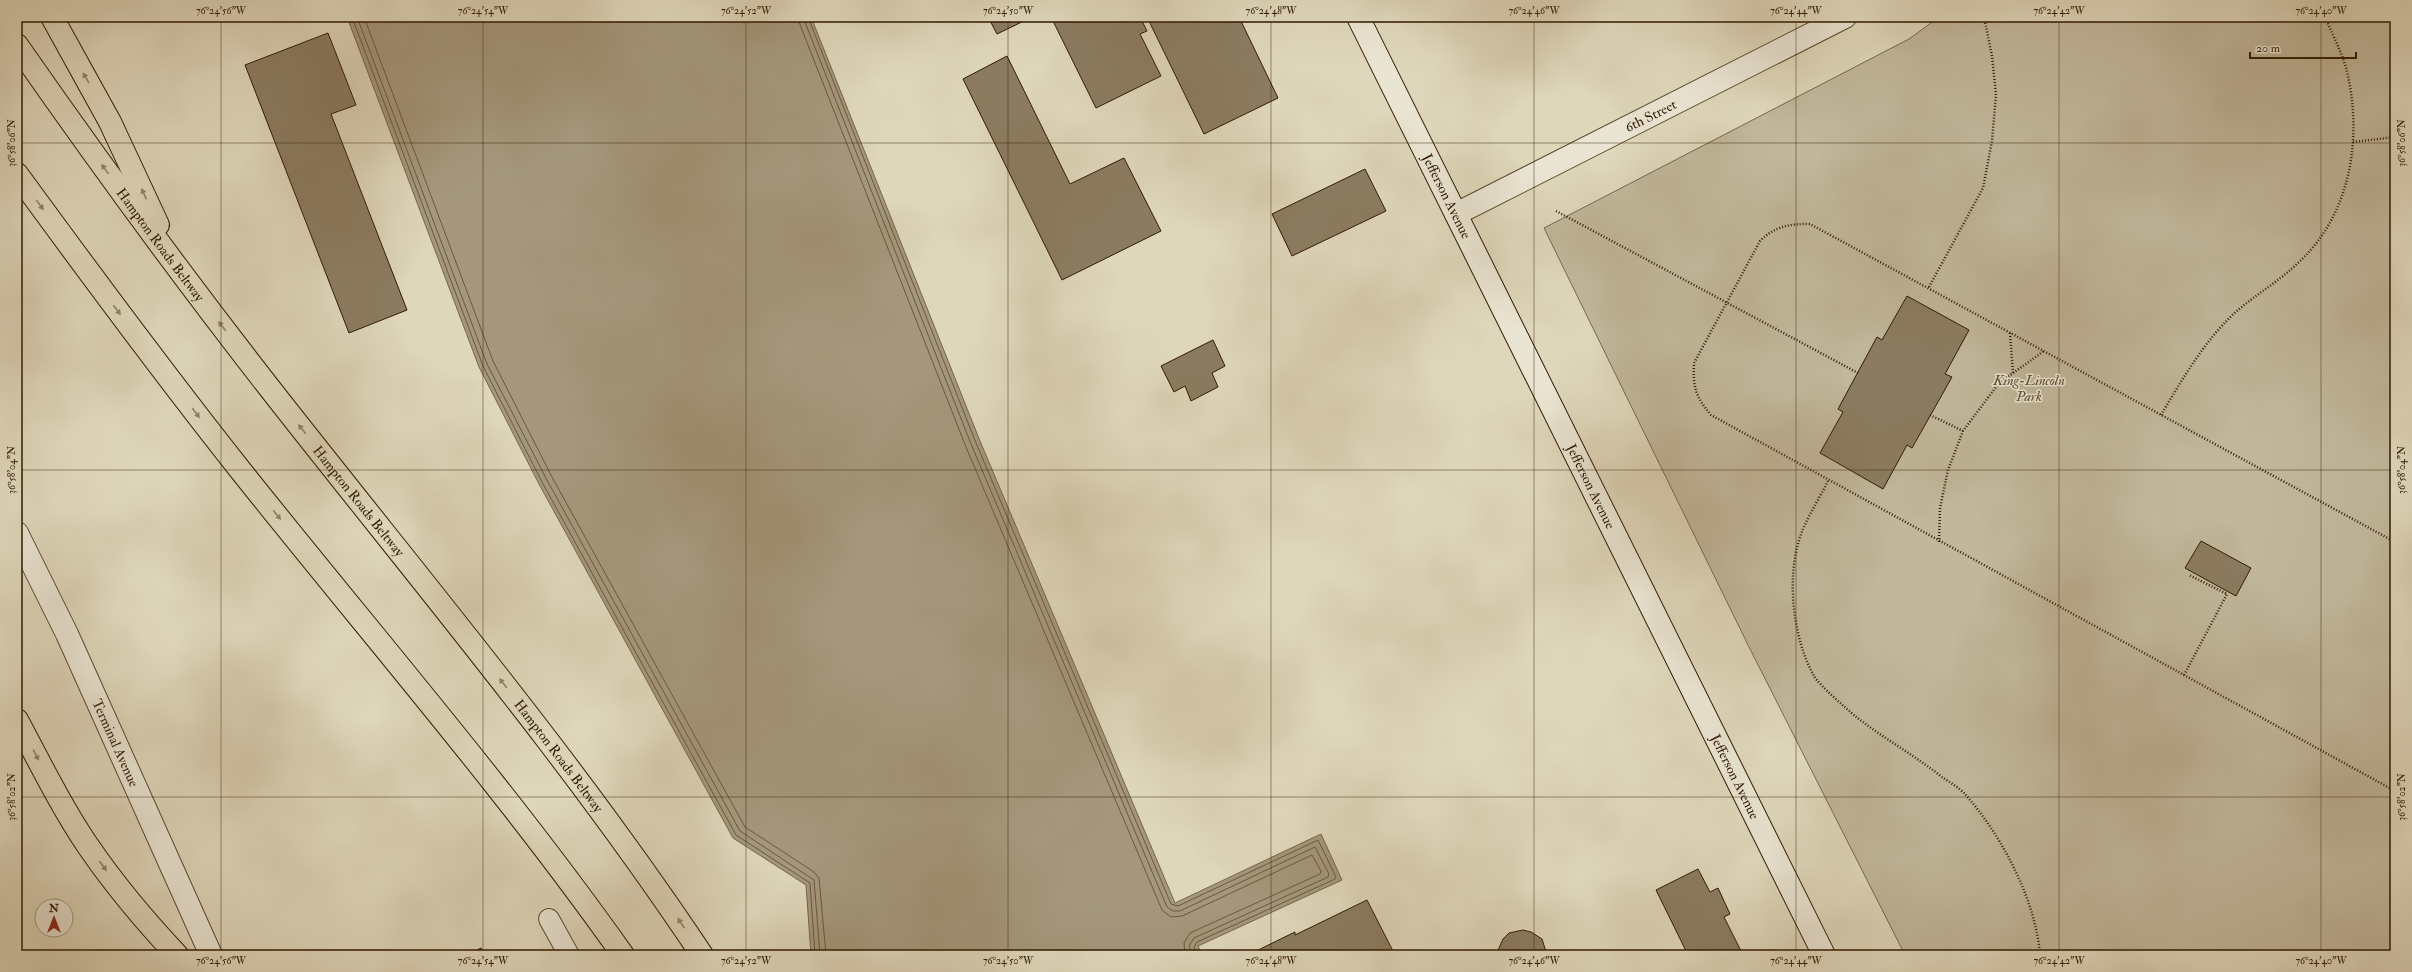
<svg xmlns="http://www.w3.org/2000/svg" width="2412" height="972" font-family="'IM FELL Double Pica',serif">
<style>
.green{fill:#c1b79b;stroke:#78684e}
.water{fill:#a4977b;stroke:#76654a}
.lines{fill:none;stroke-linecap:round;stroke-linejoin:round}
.shore{stroke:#6a583e;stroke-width:1}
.building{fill:#8b7c61;stroke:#301a00}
.lane-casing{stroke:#5c492f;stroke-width:22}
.street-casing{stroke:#5c492f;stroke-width:24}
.secondary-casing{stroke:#301a00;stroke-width:24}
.highway-casing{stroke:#301a00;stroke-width:24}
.path{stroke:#301a00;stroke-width:2.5;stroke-dasharray:1 2;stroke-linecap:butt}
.lane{stroke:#eae5d3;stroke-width:20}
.street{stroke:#eae5d3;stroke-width:22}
.secondary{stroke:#eae5d3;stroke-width:22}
.highway{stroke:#dfd7bb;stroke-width:22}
.oneway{fill:#908267}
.ticks{fill:none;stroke:#301a00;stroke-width:1;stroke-opacity:0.45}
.labels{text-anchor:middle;stroke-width:3;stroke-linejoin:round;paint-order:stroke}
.street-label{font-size:14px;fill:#301a00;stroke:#eae5d3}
.park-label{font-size:14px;font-style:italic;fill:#5c492e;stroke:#eae5d3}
.neatline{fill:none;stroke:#301a00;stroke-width:1.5}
.ticks-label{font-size:10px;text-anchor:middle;fill:#301a00}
</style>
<rect width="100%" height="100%" fill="#dfd7bb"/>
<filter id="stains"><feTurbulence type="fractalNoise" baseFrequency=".005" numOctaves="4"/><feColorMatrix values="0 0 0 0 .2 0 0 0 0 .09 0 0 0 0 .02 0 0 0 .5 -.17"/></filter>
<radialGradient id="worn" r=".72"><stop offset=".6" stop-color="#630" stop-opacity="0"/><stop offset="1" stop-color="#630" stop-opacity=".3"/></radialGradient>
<path class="green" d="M1939 17H2395V955H1905L1749 647 1544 228 1909 39Z"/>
<path class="water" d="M347 17H811L980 441 1175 903 1321 834 1342 880 1198 946 1202 955H811L806 885 733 838 539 484 479 367Z"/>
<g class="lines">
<g class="shore">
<path d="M352 17 483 366 542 482 736 835 810 883 815 955"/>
<path d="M357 17 487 364 547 480 740 831 814 880 820 955"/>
<path d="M364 17 493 361 552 477 745 827 814 872 819 878 826 955"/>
<path d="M797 17 966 447 1162 910 1171 917 1182 916 1312 855 1321 871 1320 874 1190 933 1184 943 1185 955"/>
<path d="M803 17 971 444 1167 907 1173 911H1180L1315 847 1329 874 1328 877 1194 938 1189 946 1192 955"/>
<path d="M808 17 976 443 1171 904 1178 906 1318 840 1336 877 1335 879 1197 942 1194 947 1197 955"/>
</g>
</g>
<g class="building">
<path d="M988 17H1032L997 34Z"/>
<path d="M1062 17H1140L1147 31 1140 34 1161 76 1096 108 1053 21Z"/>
<path d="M1147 17H1239L1278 98 1204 134Z"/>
<path d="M328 33 356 105 331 114 407 310 349 333 245 65Z"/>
<path d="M1007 56 1070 184 1124 158 1161 231 1062 280 963 79Z"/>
<path d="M1365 169 1386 211 1292 256 1272 214Z"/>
<path d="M1907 296 1969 330 1945 374 1952 377 1912 448 1907 445 1883 489 1820 453 1843 412 1838 409 1877 337 1882 340Z"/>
<path d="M1213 340 1225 366 1212 373 1218 387 1191 401 1185 386 1174 392 1161 366Z"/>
<path d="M2201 541 2251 568 2236 596 2185 568Z"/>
<path d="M1698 869 1710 892 1718 888 1730 914 1724 917 1743 955H1688L1656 890Z"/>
<path d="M1367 900 1395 955H1248L1295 932V935Z"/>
<path d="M1523 930 1531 932 1542 939 1547 955H1496L1503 939 1509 933Z"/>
<path d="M481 948 485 955H467Z"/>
</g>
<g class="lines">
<g class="lane-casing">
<path id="lane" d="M549 919 569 955"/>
</g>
<g class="street-casing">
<g id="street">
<path id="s1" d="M1456 214 1845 17"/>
<path id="s2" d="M17 533 67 634 211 955"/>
</g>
</g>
<g class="secondary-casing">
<g id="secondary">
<path id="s3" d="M1358 17 1824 955"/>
</g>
</g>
<g class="highway-casing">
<g id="highway">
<path d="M52 17 110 122 158 225"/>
<path id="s4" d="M17 45C102 167 190 287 282 404 425 586 574 763 702 955"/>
<path d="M17 174C90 274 164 374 241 471 369 632 504 787 623 955"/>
<path d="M17 720C40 763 61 806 88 846 114 884 145 921 177 955"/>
</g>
</g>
<g class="path">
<path d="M2353 142 2395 137"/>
<path d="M1556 211 1858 373"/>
<path d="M1929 287 1983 188 1992 141 1996 95 1992 56 1984 17"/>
<path d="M2010 333 2013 373"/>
<path d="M1930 415 1963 431"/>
<path d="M2161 415C2183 378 2206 338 2238 310 2258 293 2281 280 2300 261 2350 214 2362 141 2348 76 2344 56 2333 36 2325 17"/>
<path d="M1828 481C1820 497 1810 513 1803 529 1785 571 1792 637 1814 676 1819 685 1847 709 1855 716 1883 738 1914 755 1942 777 1949 782 1958 787 1964 793 2001 834 2036 900 2040 955"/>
<path d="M1939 542 1940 508 1948 470 1963 431 1999 383 2044 351"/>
<path d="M2395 542 1810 224C1789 224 1775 226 1760 241L1694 363C1693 387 1695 396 1711 415L2395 791"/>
<path d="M2184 675 2227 594 2189 575"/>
</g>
<use href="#lane" class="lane"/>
<use href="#street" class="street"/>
<use href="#secondary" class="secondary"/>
<use href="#highway" class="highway"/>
</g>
<defs><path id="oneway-solid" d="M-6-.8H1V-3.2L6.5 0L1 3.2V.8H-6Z"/></defs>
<g class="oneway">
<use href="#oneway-solid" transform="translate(86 78) rotate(-120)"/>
<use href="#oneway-solid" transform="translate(105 169) rotate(-126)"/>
<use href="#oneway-solid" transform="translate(144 194) rotate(-115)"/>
<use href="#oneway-solid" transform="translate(40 205) rotate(54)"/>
<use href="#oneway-solid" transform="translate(117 310) rotate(53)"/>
<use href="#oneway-solid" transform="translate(222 326) rotate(-128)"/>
<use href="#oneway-solid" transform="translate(196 413) rotate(53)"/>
<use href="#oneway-solid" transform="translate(302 429) rotate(-128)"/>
<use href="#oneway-solid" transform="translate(277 515) rotate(51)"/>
<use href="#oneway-solid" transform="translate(503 683) rotate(-128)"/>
<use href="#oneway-solid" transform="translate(36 755) rotate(62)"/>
<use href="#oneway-solid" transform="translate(103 866) rotate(53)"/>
<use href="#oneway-solid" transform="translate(681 923) rotate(-124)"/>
</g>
<path class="ticks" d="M221 17V955M483 17V955M746 17V955M1008 17V955M1271 17V955M1534 17V955M1796 17V955M2059 17V955M2321 17V955M17 143H2395M17 470H2395M17 797H2395"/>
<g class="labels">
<g class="street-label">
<text dy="5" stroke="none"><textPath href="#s1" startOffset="218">6th Street</textPath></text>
<text dy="5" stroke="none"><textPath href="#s3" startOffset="200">Jefferson Avenue</textPath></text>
<text dy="5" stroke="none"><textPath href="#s4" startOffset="246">Hampton Roads Beltway</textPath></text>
<text dy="5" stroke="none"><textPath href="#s3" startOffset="524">Jefferson Avenue</textPath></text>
<text dy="5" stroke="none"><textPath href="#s4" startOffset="570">Hampton Roads Beltway</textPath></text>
<text dy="5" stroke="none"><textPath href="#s2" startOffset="232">Terminal Avenue</textPath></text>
<text dy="5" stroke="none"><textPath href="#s4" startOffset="894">Hampton Roads Beltway</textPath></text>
<text dy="5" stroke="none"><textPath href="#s3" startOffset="848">Jefferson Avenue</textPath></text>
</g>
<g class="park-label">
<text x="2029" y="385">King-Lincoln<tspan x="2029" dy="16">Park</tspan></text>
</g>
</g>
<rect width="2412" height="972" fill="none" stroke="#dfd7bb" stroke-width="44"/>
<g transform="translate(54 918)"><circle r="19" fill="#eae5d3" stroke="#a0947f"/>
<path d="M0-3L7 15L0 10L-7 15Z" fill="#8f2418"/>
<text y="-6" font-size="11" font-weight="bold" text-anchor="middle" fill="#301a00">N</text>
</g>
<path d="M2250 52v6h106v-6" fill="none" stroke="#301a00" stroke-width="2"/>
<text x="2256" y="52" font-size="12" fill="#301a00" stroke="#eae5d3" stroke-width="3" paint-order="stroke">20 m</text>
<rect x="22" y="22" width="2368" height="928" class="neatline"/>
<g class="ticks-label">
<text x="221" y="14">76°24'56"W</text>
<text x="483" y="14">76°24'54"W</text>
<text x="746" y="14">76°24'52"W</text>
<text x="1008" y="14">76°24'50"W</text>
<text x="1271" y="14">76°24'48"W</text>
<text x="1534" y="14">76°24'46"W</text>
<text x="1796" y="14">76°24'44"W</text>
<text x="2059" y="14">76°24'42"W</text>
<text x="2321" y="14">76°24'40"W</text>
<text transform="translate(11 143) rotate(-90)" y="4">36°58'06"N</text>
<text transform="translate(2401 143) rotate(-90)" y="4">36°58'06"N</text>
<text transform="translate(11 470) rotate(-90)" y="4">36°58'04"N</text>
<text transform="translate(2401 470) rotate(-90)" y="4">36°58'04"N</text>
<text transform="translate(11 797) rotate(-90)" y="4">36°58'02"N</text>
<text transform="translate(2401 797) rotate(-90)" y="4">36°58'02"N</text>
<text x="221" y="964">76°24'56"W</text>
<text x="483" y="964">76°24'54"W</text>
<text x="746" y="964">76°24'52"W</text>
<text x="1008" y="964">76°24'50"W</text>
<text x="1271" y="964">76°24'48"W</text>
<text x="1534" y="964">76°24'46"W</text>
<text x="1796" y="964">76°24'44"W</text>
<text x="2059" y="964">76°24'42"W</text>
<text x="2321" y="964">76°24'40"W</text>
</g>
<rect width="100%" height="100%" filter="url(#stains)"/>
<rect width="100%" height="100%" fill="url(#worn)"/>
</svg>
